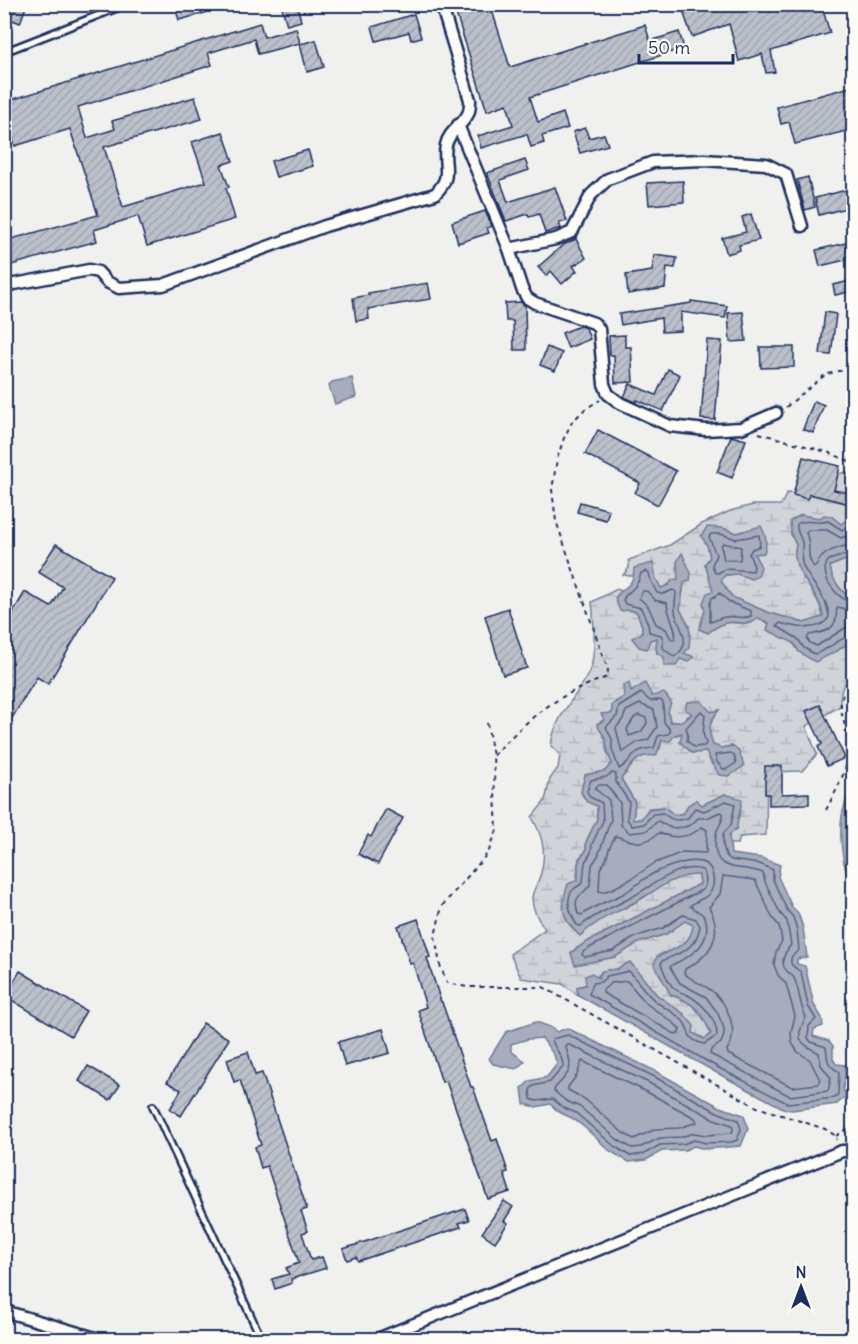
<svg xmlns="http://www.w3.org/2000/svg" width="858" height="1344" font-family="Delius,sans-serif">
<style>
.wetland{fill:url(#wetland-marsh);stroke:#76819b;stroke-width:1.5}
.water{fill:#a7adbd;stroke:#6f7b97;stroke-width:1.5}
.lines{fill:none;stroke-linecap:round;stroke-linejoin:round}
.shore{stroke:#536184;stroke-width:1.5}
.building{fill:url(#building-hatch);stroke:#1b2f5e;stroke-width:1.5}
.service-casing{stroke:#1b2f5e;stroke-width:10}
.minor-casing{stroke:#1b2f5e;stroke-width:15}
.path{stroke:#1b2f5e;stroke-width:2;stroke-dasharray:4.5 4.5;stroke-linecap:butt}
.service{stroke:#fdfcf7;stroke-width:5}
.minor{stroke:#fdfcf7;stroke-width:10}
</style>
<defs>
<pattern id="wetland-marsh" width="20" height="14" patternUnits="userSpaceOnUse" patternTransform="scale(1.5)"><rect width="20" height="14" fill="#d0d3d8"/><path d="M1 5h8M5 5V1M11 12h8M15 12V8" fill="none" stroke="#b2b5bc"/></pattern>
<pattern id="building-hatch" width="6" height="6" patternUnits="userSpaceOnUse" patternTransform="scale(1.5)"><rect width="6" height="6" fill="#bbc0ca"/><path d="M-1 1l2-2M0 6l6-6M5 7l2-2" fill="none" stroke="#a0a5b0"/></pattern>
</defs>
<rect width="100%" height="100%" fill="#f0f0ee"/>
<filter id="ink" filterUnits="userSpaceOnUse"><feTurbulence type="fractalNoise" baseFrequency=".0167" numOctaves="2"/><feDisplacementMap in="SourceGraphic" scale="12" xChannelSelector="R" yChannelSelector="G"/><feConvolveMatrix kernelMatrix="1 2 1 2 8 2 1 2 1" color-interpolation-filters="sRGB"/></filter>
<g filter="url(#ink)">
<g class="wetland">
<path d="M847 472 853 489 854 515 841 524 801 515 791 534 796 545C789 572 820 592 823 617L804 623 767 612 732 597 721 581 725 575 737 574 752 578 759 563 754 554 750 530 737 533 722 528 707 545 710 557 705 564 714 591 699 629 708 633C713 629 719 625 725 623 738 620 748 629 758 618 773 625 791 637 799 652L837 651 853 639V677C841 683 840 693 840 706L806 726 817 754 802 771 767 772 766 835 740 837 738 844H729V835L737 828V820L741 811 725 794 702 805H688L684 813 674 815 664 807 649 808 641 819 633 820 635 802 621 779 637 759 660 749 662 739 683 733 680 742 692 753 706 752 712 765 729 776 735 770 739 751 732 746 721 748 713 745C708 731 708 723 718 711 711 712 699 711 692 714 683 718 682 725 670 721L668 712 652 696 624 697 615 702C612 714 608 718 597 724L606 740V749L612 763 605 771 586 775C578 794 579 796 597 806V819L586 842V851L579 858 578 865 573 929 579 935 593 923 608 914 621 910 643 898 663 884 688 874 699 875 700 884 585 943 571 952 575 965 615 957 638 943 666 934 685 921 694 925C690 946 675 948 657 956L671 995C695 1003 702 1012 711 1034L704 1039 693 1033 684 1014 657 995 630 963 617 969 602 971C596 980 588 985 577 987L578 995 562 984 521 978 510 954 545 929C539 921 532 909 532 898 532 892 538 883 540 876 547 853 543 837 532 817L545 801 550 779 558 768 560 755 551 746C554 716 577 698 589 672 597 654 594 621 592 602L617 589 621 591 615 598 629 610 637 612 642 626V633L650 640 657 638 656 647 657 653 680 659 684 653 690 635 689 626 680 610 684 583 677 562 678 579 661 589 656 579 623 575 629 568V560L670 545 702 524 730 511 753 505H781L787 493 802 494 812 480Z"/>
<path d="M853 557V598C841 593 831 579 830 566Z"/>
</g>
<g class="water">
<path d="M352 378 356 397 335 404 329 386 332 382Z"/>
<path d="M801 515 820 518 824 515 831 516 841 524 853 515V557L830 566C831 579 841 593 853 598V639L837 651 815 662 799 652 794 643 767 630 769 623 758 618C747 628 738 620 725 623 719 625 713 629 708 633L699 629 705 610 703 603 707 593 713 591 705 564 710 557 707 545 701 536 707 527 722 528 737 533 761 526C766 536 768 542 764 553L754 554 761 567 758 576 752 579 737 574 725 575 721 581 732 597 767 612 804 623 823 617C821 590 788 573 796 545L791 534 790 521Z"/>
<path d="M682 553 691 573 690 581 684 583 680 609 689 626 690 635 689 648 684 653 694 657 688 662 680 659 676 666H664V657L657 653 656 647 657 638 650 640 647 649 639 647 632 638 642 633V626L637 612 629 610 620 611 615 598C625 585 634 587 634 568L653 563 656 579 661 588 669 585 672 580 678 579 677 562Z"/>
<path d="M629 683 631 692 645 683 652 696 664 693 671 702 668 712 670 722H683L692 714 685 709 687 702 701 701 711 712 719 710C708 723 708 730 713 745L721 748 732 746 739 751 744 766 729 776 719 775 706 752 692 753 680 742 682 733 675 735 670 741 662 740 656 756C637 753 632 764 621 779L635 802 633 820 641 819 649 809 665 807 674 815 684 813 688 805 696 800 702 805 725 794 742 799C741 810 737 818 737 828L729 835 731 854 761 858 780 865 778 877 792 907 798 913 803 928 807 957 797 959V964L805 966 814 1005 822 1018 823 1026 814 1029 813 1036 829 1041 833 1046V1059L836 1064 845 1065V1080L843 1089 846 1096 837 1104 792 1110 785 1109 717 1073 578 995 577 987 586 985 585 976 592 973 598 978 602 971 617 969 630 962 657 995 684 1014 694 1026 693 1033 704 1039 711 1034C702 1012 694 1002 671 995L654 964 657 957C674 949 691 946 693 925L685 921 666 934 638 943 615 957 575 965 571 953 585 943 700 884 699 875C674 874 656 891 635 902 613 915 600 917 580 936 561 919 560 907 568 884L578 880V865L580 858 586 851V842L597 819V806L587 802 581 792 585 775 605 771 612 763C606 752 608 745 605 738 602 732 599 730 597 724L605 720 601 714 612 713V705L624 697 623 685Z"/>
<path d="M853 779V911L850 898 853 887C842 869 839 837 842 816 844 804 850 791 853 779Z"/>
<path d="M536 1022 550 1027 557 1032 567 1028 655 1071 720 1107 744 1115 748 1129 741 1146 705 1149 694 1146 685 1150 662 1151 646 1160 629 1162 610 1151 584 1127 572 1118 559 1112 550 1104 536 1107 524 1104 522 1088 530 1081 547 1077 557 1064 554 1055 542 1038 528 1039 511 1044V1051L525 1061 516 1069 493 1064 489 1059 506 1032Z"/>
</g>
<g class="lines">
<g class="shore">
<path d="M854 523 842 530 828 521C817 525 806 518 797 524 796 532 800 535 802 542 804 550 799 555 803 566 811 584 828 597 829 617 820 633 794 627 780 623L777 626 798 639 804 648 815 654C827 650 843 636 854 634"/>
<path d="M854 533 841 538 827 530H808L806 533C812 545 805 557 814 567L816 566C821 552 839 546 854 545"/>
<path d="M711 534H721L736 539 759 535 760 546 752 549 749 554 754 566 753 571 725 569 718 573H715L712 565 716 555 709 537Z"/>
<path d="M723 543 741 547 740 560H724L721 546Z"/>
<path d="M854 552 829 560C816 574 839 602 854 603"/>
<path d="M646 571 649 573 651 581 657 593 663 594 673 590 676 592C676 598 674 606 675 612 678 627 695 643 674 657L663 648V639L661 635 649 632 648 624 641 608 625 604 623 600C627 589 636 593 641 573Z"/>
<path d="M643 591H647L655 600 667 603C667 615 678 628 675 639H671L666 629 656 624 648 606 639 598Z"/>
<path d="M720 593 729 602 751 611V616C742 620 735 615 725 617 719 618 715 621 710 622V603L712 598Z"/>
<path d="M854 611 837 607C836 611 837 617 835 622 831 632 818 633 809 635L807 639 810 643 817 646 845 628 854 627"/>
<path d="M641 693 650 701 660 700 663 702 664 722 671 731 668 734 658 736 654 748C630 749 635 760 619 769L612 749V739L606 727 617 716 619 707Z"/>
<path d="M640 704 654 710 657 727 648 740 638 742 622 753 616 728 623 719 626 711Z"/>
<path d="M701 711 705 715 703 733 706 744 704 746 694 747 687 741 688 734 686 728Z"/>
<path d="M639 715 646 718 647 723 641 732 629 736 627 729 634 718Z"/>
<path d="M731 753 734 755 736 763 727 769H723L717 762 715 755Z"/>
<path d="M612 773 616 774V782L629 802 627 819 632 826 644 824 653 814 663 813C671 820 676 822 688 818L695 808 704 811 726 801 735 804 731 825 723 834V845L726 856 731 860 760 864 773 870V880L787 910 793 917 797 930 799 950 792 956C788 966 795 967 801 972L808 1006 816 1019 809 1026 808 1038 811 1042 826 1047C828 1061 826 1064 839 1072L838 1094 835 1098 787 1103 719 1068 589 994 593 983 601 982 607 976 629 971C637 980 644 991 654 1000 662 1007 673 1011 681 1019 693 1030 682 1038 704 1044L717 1036C717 1018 702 1003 688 995 684 993 678 992 675 989 668 984 664 972 661 964L662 961C682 952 696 949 700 926L696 919 683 915 663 928 635 937 613 951 585 957 582 955 583 952 589 948 702 890C707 885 707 876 702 870 678 862 650 888 630 898 612 908 596 913 581 926L577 925C571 916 563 897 575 888 578 886 581 885 583 882L585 862 591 853 592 844 603 821 602 803 590 797 587 791 591 780 606 777Z"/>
<path d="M607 785 620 803 621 825 630 833 646 831 658 821 671 828 685 827 692 824 698 818H707L720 812 723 813C723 826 717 824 716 835 710 877 740 863 763 873L765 882 780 913 787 921 791 945C787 950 783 955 783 963 784 972 790 972 794 978 800 990 799 1005 806 1017 794 1039 799 1043 819 1053L821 1065 831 1078 828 1091 790 1096 710 1054 711 1050 721 1043 724 1035V1028L717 1012 706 997 680 983 670 967 672 965C691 956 711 945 706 920L702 914 690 906C695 901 704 899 709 894 714 888 714 879 712 872 705 851 671 866 658 871 646 876 635 887 623 894 609 901 595 905 582 915L578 914C572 894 582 897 590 885L592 865 598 856 611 819 609 800 595 789 598 785Z"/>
<path d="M854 799C846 822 844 854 854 877"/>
<path d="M702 827 707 830 706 853 683 852 655 863 631 879 612 889 602 892 599 891 600 869 606 860 609 849 615 836C634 841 640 848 659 833 674 839 689 838 702 827Z"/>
<path d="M723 876 755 880 772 917 779 926 782 941 776 952 774 965 778 975 786 984 795 1016 791 1032 792 1043 798 1052 810 1060 820 1080 818 1084 792 1087 728 1054 727 1050C740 1032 728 1004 712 991 703 984 690 980 684 973L685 969C712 955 724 934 709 907L720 894Z"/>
<path d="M627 981 647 1004 675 1024 680 1029 679 1034H675L603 993V990L611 983Z"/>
<path d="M568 1035 653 1076 717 1112 738 1120 741 1129 737 1140 732 1142 706 1143 694 1140 683 1144 660 1145 644 1154 630 1156 614 1146 576 1113 562 1107 553 1099 536 1101 531 1099 530 1090 533 1086 550 1082 563 1067C564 1055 553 1049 552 1039Z"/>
<path d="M567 1045H570L649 1083 714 1119 732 1125 733 1129 732 1133 707 1135 694 1133 681 1137 660 1138 641 1147 632 1148 618 1140 580 1107 566 1101 554 1091 555 1088C570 1072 574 1069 566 1048Z"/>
<path d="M582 1061 645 1091 695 1118 697 1122 679 1128 656 1129 634 1139 623 1133 586 1100 568 1090V1087L577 1075Z"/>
</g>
</g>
<g class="building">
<path d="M15 4H27L20 23 10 19Z"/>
<path d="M174 4H203L205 13 179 20Z"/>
<path d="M281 4H297L301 21 287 25Z"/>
<path d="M453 4H490L510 67 645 25 650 41 679 32 684 48 530 97 538 122 563 113 568 128 542 136 544 143 531 147 527 134 481 148 478 136 513 125 507 104 487 111Z"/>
<path d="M710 4H821L830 33 771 51 775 72 766 73 762 54 739 61 729 24 692 37 684 14Z"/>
<path d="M414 14 421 37 411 40 409 32 376 41 372 27Z"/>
<path d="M260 23 264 37 296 28 300 43 258 54 254 39 208 53 212 65 78 107 87 138 115 129 112 121 195 97 202 119 104 147 123 207 206 182 192 142 223 132 233 161 221 165 229 187 226 188 235 219 147 246 138 216 94 230 97 241 4 267V241L98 215 70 129 15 146 6 118H4V102Z"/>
<path d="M316 40 324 67 307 72 300 44Z"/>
<path d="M854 86V103L851 104 854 114V129L795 144 789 122 781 124 777 107Z"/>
<path d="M585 128 589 138 604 134 608 145 580 153 573 132Z"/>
<path d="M308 150 313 166 276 177 271 161Z"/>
<path d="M525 160 529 170 500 180 508 202 555 187 567 221 559 223 561 228 545 233 539 214 529 217 528 214 506 221 487 173Z"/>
<path d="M808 177 815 207 805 210 797 180Z"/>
<path d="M683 181 684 202 649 205 647 183Z"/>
<path d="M854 188V206L819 215 815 198Z"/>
<path d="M485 211 492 226 487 228 489 233 458 243 452 222Z"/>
<path d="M751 214 759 240 739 245 740 250 727 254 722 238 746 232 742 217Z"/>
<path d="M576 239 586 258 573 266 577 271 562 284 551 271 546 276 538 267 563 245Z"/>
<path d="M854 241V258L820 266 816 250Z"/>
<path d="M654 255 677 258 675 268 667 267 665 288 628 294 626 275 652 271Z"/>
<path d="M854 280V291L835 295 833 285Z"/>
<path d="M428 283 431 299 368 309 369 319 356 321 353 298 369 295 368 293Z"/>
<path d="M691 301 727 306 725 318 681 312V331L662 332 661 318 621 325 619 314 691 303Z"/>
<path d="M521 302 525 306 526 350H514L513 321H506L505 303Z"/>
<path d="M743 312 746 341 730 342 728 313Z"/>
<path d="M825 312 836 314 831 355 820 354Z"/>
<path d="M580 326 586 328 590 339 568 348 562 333Z"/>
<path d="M625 335V347H631L633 382 615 383 614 355H610L609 336Z"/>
<path d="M707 340 722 341 715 420 701 419Z"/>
<path d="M547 347 562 353 555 371 540 365Z"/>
<path d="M760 347H794V367L761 368Z"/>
<path d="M668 369 680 375 663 411 637 400 636 402 624 397 630 384 656 395Z"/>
<path d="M814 401 824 405 813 433 803 429Z"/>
<path d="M598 430 676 471 658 505 635 493 640 483 585 454Z"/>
<path d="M731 436 746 440 732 478 717 472Z"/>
<path d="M803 457 840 466 834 490 853 494 850 504 809 494 808 499 793 495Z"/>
<path d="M580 502 609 510 606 520 577 512Z"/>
<path d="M56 544 112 577 48 684 37 677 4 731V627L25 592 51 607 63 587 38 572Z"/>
<path d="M508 608 527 668 503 675 485 616Z"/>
<path d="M820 705 845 758 827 766 818 747 822 744 806 711Z"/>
<path d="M765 766H782V794L809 793V804L769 805V794H765Z"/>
<path d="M386 809 403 818 378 864 358 854 368 835 371 837Z"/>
<path d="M418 919 430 957 427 958 441 1002H442L471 1087H473L492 1141 497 1139 508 1172 504 1173 510 1192 488 1199 446 1081 442 1082 418 1010 426 1007 413 963 410 964 398 926Z"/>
<path d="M20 971 86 1011 71 1036 5 996Z"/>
<path d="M203 1023 229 1039 181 1116 170 1109 181 1090 167 1082Z"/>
<path d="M383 1029 390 1053 345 1066 338 1042Z"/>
<path d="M248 1052 255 1075 262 1073 307 1209 301 1211 308 1231 302 1233 311 1260 322 1257 326 1268 291 1279 292 1283 275 1289 272 1279 289 1274 286 1268 299 1263 267 1166 261 1168 255 1147 261 1145 240 1080 234 1082 227 1059Z"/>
<path d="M88 1066 120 1085 110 1100 79 1081Z"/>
<path d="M504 1201 513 1207 504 1221 508 1223 495 1242 482 1233Z"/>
<path d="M465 1209 469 1220 459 1223 461 1227 358 1261 356 1257 347 1260 343 1249Z"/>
</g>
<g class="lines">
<g class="service-casing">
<g id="service">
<path d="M4 52 127 4"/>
<path d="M153 1106 262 1340"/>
</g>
</g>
<g class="minor-casing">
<g id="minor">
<path d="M458 125 509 249 522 289 527 298 535 303 594 323 599 329 604 384 608 394 620 403 670 426 706 430 741 428 776 413"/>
<path d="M509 249 556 239 572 232 591 195 608 179 653 162 704 160 766 164 786 174 802 226"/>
<path d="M4 286 89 270 98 272 107 282 119 288 163 285 325 226 435 194C454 175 442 167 446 145 449 131 462 126 468 114 470 110 470 104 470 100L441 4"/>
<path d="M4 1311 102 1340"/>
<path d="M375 1340 842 1151H854"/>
</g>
</g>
<g class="path">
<path d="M786 407 825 375 838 371H854"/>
<path d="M759 433 827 452 854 463"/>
<path d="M487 723 493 756 497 830 488 853 442 906 435 936 440 965 447 983 467 987H543L757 1107 825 1129 836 1136 837 1140"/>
<path d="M493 756C530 716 555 696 607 677L608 670 556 521 552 490 557 459 564 438 572 422 585 409 600 400"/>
<path d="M826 810C835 793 849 768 849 748 849 723 828 701 854 682"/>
<path d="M836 1136 854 1125"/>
</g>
<use href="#service" class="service"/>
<use href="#minor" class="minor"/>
</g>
</g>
<rect width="858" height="1344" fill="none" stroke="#fdfcf7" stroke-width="24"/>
<rect x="12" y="12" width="834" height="1320" fill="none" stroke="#1b2f5e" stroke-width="2" filter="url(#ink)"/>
<g transform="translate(801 1287)" stroke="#fdfcf7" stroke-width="4.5" paint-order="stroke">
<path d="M0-4.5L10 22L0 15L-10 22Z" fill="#1b2f5e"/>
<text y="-9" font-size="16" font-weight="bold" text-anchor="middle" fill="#1b2f5e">N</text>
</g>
<path d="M639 54v9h94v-9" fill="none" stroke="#1b2f5e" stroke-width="3"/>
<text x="648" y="54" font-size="18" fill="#1b2f5e" stroke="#fdfcf7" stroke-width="4.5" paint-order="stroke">50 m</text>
</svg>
